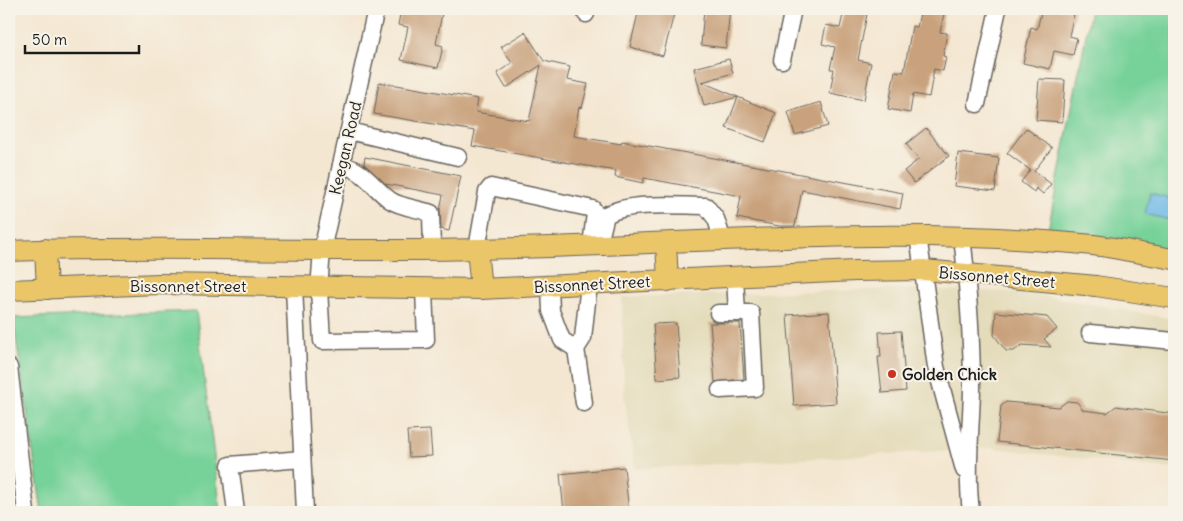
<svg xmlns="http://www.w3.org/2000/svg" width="1183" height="521" font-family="Delius,sans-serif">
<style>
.built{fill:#e4dbba}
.green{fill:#77d299;stroke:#4a775a}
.water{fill:#6db9e6;stroke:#446a81}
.building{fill:#c9a27d}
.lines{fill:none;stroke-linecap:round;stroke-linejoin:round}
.minor-casing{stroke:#68635c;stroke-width:19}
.major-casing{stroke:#68635c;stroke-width:22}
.minor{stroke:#fff;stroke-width:16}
.major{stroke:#ebc669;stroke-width:20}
.poi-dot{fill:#c8321e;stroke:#f7f3e8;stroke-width:2}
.labels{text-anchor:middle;stroke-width:4;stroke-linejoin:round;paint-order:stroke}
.street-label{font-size:16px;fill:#1c1c1c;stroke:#f7f3e8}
.poi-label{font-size:16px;font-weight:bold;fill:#1c1c1c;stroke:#f7f3e8;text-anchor:start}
</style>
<rect width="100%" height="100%" fill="#f7f3e8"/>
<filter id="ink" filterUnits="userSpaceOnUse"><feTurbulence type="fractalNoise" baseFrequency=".02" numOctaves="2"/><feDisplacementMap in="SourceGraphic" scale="10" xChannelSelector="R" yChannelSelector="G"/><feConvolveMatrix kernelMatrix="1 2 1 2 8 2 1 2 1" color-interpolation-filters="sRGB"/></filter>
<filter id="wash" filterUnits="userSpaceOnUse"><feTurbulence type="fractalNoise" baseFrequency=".0096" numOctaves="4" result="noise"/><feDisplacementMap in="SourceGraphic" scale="20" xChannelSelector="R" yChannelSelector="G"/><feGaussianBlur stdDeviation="1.12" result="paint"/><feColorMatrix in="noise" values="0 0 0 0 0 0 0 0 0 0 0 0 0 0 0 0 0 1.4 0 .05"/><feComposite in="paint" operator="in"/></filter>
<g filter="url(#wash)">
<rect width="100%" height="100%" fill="#f4e7d2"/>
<g class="built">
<path d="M900 289 1022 292 1174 319V469L992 448 635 469 624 394 622 297Z"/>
<path d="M9 341 33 512H9Z"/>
</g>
<g class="green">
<path d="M1091 9H1174V253L1048 230Z"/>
<path d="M196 311 221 512H42L13 318Z"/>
</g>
<path class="water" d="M1150 193 1174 199V221L1145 214Z"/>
<g id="blocks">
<g class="building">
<path d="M401 9 415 12 416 9H443L436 44 443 46 438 68 401 60 408 27 398 25Z"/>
<path d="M639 9H650L674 14 663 56 630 47Z"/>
<path d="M704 9H730L726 48 701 45Z"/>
<path d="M921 9H945L940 32 947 33 943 56 946 57 943 71 934 69 929 97 913 94 910 113 888 109 895 71 904 72 912 26 917 27Z"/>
<path d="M1042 9H1075L1069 36 1077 38 1073 55 1054 51 1050 69 1023 63 1031 27 1037 29Z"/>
<path d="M844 10 867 14 858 60 871 63 864 100 830 93 834 69H830L835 47 822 44 826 25 840 28Z"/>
<path d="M525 32 544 61 570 67 567 80 588 84 582 108 579 107 574 136 621 144 622 141 903 193 900 209 802 190 795 226H779L737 218 741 196 644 178 643 183 615 177 616 171 472 146 475 131 374 114 379 82 478 99 476 112 529 121 541 65 506 88 497 73 512 63 501 47Z"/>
<path d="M729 59 733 73 702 82 776 113 765 142 726 128 738 97 704 106 694 68Z"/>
<path d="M1039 79 1065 80 1062 122 1036 120Z"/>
<path d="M821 102 828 126 795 135 788 112Z"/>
<path d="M926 128 949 156 914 183 904 171 919 159 906 144Z"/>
<path d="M1026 128 1052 148 1034 171 1051 184 1043 194 1036 188 1034 192 1021 182 1030 170 1007 153Z"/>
<path d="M958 153 999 158 995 191 954 186Z"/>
<path d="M365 157 461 176 449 231 441 229 440 210 443 195 386 184 364 164Z"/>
<path d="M829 312 836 403 794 406 787 315Z"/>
<path d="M996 312 1047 317 1057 329 1044 339 1051 347 1022 345 1014 351H1006L994 335Z"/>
<path d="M676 323 680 377 657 379 653 324Z"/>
<path d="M710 323H740L744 379 715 382Z"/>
<path d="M901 331 906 391 882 393 878 357H881L879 332Z"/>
<path d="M1067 401 1077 402 1083 410 1107 413 1116 406 1174 414V461L997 442 1001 406 1006 402 1059 407Z"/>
<path d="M430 430 432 456 409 457 407 431Z"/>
<path d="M624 467 629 512H564L560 474Z"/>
</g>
</g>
</g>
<g filter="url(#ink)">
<use href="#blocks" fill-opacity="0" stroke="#68635c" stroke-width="1"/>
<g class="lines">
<g class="minor-casing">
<g id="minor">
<path d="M376 9 322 250 319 289 322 341 426 340 424 289"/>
<path d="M586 14 587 9"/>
<path d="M782 60 793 9"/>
<path d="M977 104 998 9"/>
<path d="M349 131 458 157"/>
<path d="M341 165C364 169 372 187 390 200 400 207 419 209 431 213L432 250"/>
<path d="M601 235 606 215C630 201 678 206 706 206L716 219 723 241"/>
<path d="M918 235 936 367 964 470"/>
<path d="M962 237C968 287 972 339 972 390 971 431 966 471 971 512"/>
<path d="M477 249 487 192 491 187 593 209 595 213 591 246"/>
<path d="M735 278 737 313"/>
<path d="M550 286 551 311 562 340 576 349 583 338 589 284"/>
<path d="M294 287 305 512"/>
<path d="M718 313H751L755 388 720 390"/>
<path d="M1090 333 1174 341"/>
<path d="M576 349 584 403"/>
<path d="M9 367 26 512"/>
<path d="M236 512 230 465 302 459"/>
</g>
</g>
<g class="major-casing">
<g id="major">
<path d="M666 243 668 281"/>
<path d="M45 249 47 289"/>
<path d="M477 249 481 289"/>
<path d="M9 251C165 245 322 253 478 249 683 245 889 224 1093 245 1120 248 1147 255 1174 259"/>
<path d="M9 290 159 284 481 289 855 271 924 270 1096 286 1174 298"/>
</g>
</g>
<use href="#minor" class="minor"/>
<use href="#major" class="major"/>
</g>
</g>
<circle class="poi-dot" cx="892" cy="374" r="5"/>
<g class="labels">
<g class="street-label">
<text transform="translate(345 148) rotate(-77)" y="6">Keegan Road</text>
<text transform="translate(997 277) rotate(5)" y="6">Bissonnet Street</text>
<text transform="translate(592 284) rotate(-3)" y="6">Bissonnet Street</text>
<text x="188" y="292">Bissonnet Street</text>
</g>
<g class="poi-label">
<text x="902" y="380">Golden Chick</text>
</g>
</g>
<rect width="1183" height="521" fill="none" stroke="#f7f3e8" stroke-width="30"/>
<path d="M25 45v8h114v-8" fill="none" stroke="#1c1c1c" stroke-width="2.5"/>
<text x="32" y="45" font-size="15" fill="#1c1c1c" stroke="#f7f3e8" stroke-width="4" paint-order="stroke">50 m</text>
</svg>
